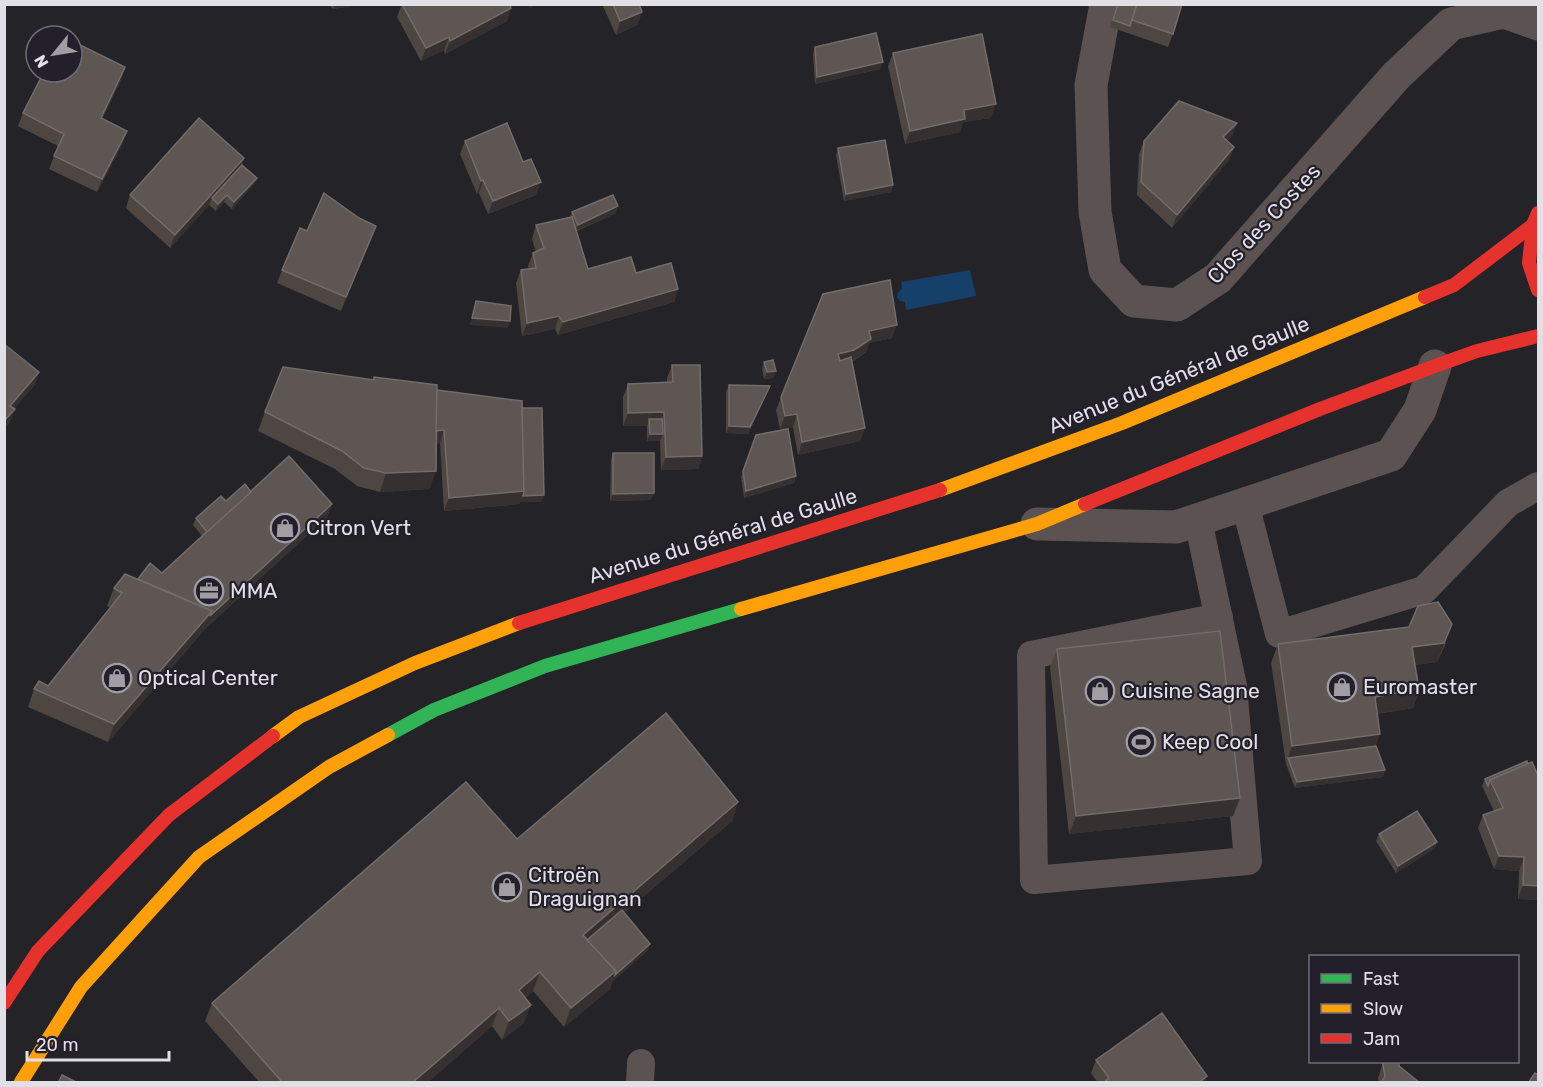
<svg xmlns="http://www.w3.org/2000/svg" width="1543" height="1087" font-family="Rubik,sans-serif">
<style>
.water{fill:#15406a}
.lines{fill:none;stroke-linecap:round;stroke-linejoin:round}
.lane{stroke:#5b5251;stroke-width:28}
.street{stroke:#5b5251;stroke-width:33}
.fast{stroke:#30b455;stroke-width:14}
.slow{stroke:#ff9f0a;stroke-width:14}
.jam{stroke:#e5322d;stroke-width:14}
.wall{fill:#4d4641}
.shaded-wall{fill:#363130}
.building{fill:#5d5653;stroke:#726c6a;stroke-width:1.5}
.labels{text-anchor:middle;stroke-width:4.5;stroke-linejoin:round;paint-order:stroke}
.street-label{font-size:21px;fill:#e2e0e7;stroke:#23202b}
.poi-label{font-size:21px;fill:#e2e0e7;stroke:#23202b;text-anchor:start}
</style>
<rect width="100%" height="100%" fill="#242328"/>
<path class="water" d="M970 270 976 296 906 310 905 302 900 301 897 297 898 292 902 289 901 282Z"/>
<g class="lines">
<g class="lane">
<path d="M1245 504 1279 634 1424 590 1508 503 1538 486"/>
<path d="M1198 520 1233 686 1248 861 1034 880 1031 655 1219 617"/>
<path d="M640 1082 641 1063"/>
</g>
<g class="street">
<path d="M1106 4 1091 85 1095 212 1105 270 1134 301 1177 305 1218 278 1396 76 1451 24 1504 12 1538 24"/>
<path d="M1037 524 1176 527 1391 455 1420 410 1435 366"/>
</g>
<path class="fast" d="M388 735 434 710 545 666 741 609"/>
<g class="slow">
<path d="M940 490 1122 423 1425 297"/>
<path d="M741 609 1037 524 1085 504"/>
<path d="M273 736 299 717 415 663 519 623"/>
<path d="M21 1082 81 987 199 857 329 767 388 735"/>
</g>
<g class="jam">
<path d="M1538 213 1533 225 1529 263 1538 290"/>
<path d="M1425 297 1454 285 1533 225"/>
<path d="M1085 504 1320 409 1435 366 1477 351 1538 336"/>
<path d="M519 623 940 490"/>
<path d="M4 1003 38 951 169 815 273 736"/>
</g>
</g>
<g class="wall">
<path d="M328 4H359L358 5 333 9Z"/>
<path d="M402 4H510L511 8 507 21 445 54 444 50 421 61 397 17Z"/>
<path d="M602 4H639L642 12 637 25 616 35Z"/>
<path d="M1118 4 1173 34 1168 47 1110 27Z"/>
<path d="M815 47 883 62 880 69 815 84 813 54Z"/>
<path d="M893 53 991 118 963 122 960 132 905 144 888 66Z"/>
<path d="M125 67 121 80 102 119 127 131 122 145 97 192 49 169 58 146 18 126 23 113Z"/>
<path d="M1237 123 1232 136 1227 141 1234 147 1229 160 1172 228 1137 195 1139 154 1144 141Z"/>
<path d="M465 141 536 195 488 214 479 193 477 194 460 154Z"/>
<path d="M838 148 893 185 891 192 844 201 836 155Z"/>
<path d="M244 158 242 165 254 184 232 209 224 202 216 211 209 205 170 248 126 208 130 195Z"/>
<path d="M572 212 616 213 577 231 588 269 636 273 678 289 674 302 558 335 555 329 522 336 516 283 521 270 529 269 528 266 533 253 536 252 532 239 536 225 570 217Z"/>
<path d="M307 231 371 239 341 311 277 283 282 270Z"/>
<path d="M823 294 892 338 869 343 866 352 852 362 865 428 860 441 798 455 793 427 780 429 776 410Z"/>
<path d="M764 362 776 371 773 378 764 379 762 369Z"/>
<path d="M672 365 702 456 698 469 661 470 660 440 647 441V426H623V397L628 384 667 382V378Z"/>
<path d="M374 377 522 408 544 495 541 502H520V504L444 511 440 443 436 444V471L429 489 380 492 357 486 335 469 258 431 265 412 373 379Z"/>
<path d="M729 385 770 386 748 434 726 433V392Z"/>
<path d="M756 435 796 476 794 483 744 498 741 477Z"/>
<path d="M613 453 651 500 610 501 611 460Z"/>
<path d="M251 492 332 504 327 517 205 629 108 742 28 707 34 689 48 686 110 608 107 606 114 588 138 579 162 573 202 536 193 525 196 518 226 501Z"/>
<path d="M1446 643 1437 662 1415 665 1419 689 1413 708 1377 714 1376 746 1385 770 1383 777 1295 788 1286 764 1271 663 1278 644Z"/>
<path d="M1057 649 1240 798 1233 816 1069 834 1050 668Z"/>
<path d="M1528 764 1539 778V900L1518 899 1519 871 1494 869 1478 828 1483 815 1494 811 1482 786 1485 779Z"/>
<path d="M738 802 732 821 624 913 648 950 612 982 610 989 564 1027 533 991 525 998 524 1023 502 1040 492 1026 427 1083H260L205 1021 212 1003 517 839Z"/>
<path d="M1379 834 1437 842 1434 849 1396 873 1376 841Z"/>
<path d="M1096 1060 1205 1083H1098L1091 1073Z"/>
<path d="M1383 1062 1399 1066 1420 1083H1379L1378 1078Z"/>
</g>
<g class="shaded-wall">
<path d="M335 4H359L358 5 333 9Z"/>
<path d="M530 4H538L529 8Z"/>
<path d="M511 8 507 21 445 54 450 41Z"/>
<path d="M642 12 637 25 616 35 620 21Z"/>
<path d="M449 37 444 50 421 61 426 48Z"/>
<path d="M883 62 880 69 815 84 817 77Z"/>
<path d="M125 67 121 80 96 131 101 118Z"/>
<path d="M996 104 991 118 963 122 960 132 905 144 910 131 964 110Z"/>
<path d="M1237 123 1232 136 1218 151 1223 137Z"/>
<path d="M127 131 122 145 97 192 102 179Z"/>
<path d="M1234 147 1229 160 1172 228 1177 215Z"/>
<path d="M244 158 240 172 212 198 209 205 170 248 175 235Z"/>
<path d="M257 178 254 184 232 209 234 202Z"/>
<path d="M483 180 479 193 477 194 481 181Z"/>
<path d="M541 182 536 195 488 214 493 201Z"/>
<path d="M893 185 891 192 844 201 846 194Z"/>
<path d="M227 195 224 202 216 211 218 204Z"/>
<path d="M618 206 616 213 575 231 578 225Z"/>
<path d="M376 226 371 239 341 311 346 297Z"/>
<path d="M678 289 674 302 558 335 563 322Z"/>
<path d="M559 316 555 329 522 336 527 323Z"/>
<path d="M472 318 510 321 508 328 469 325Z"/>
<path d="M897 325 892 338 869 343 866 352 849 363 833 367 838 354 869 331Z"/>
<path d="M776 371 773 378 764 379 767 372Z"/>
<path d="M39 372 35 385 5 419 10 406Z"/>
<path d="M770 386 748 434 726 433 729 426Z"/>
<path d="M15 409 10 422 4 429V421Z"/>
<path d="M664 412 660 426 649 419 647 426H623L628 413Z"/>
<path d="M797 414 793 427 780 429 785 416Z"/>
<path d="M865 428 860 441 798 455 802 442Z"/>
<path d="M444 430 440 443 430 445 434 432Z"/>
<path d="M650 434H663L660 441H647Z"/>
<path d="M702 456 698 469 661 470 666 457Z"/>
<path d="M436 471 429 489 380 492 386 473Z"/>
<path d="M796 476 794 483 744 498 746 491Z"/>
<path d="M524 491 544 495 541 502H520V504L444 511 449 498Z"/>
<path d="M654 493 651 500 610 501 613 494Z"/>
<path d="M332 504 327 517 205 629 108 742 114 724 212 611Z"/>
<path d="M1452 624 1437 662 1406 666 1412 647Z"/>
<path d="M1419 689 1413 708 1368 715 1375 697Z"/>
<path d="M1380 734 1373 753 1288 758 1286 764 1292 746Z"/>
<path d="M1385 770 1383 777 1295 788 1297 782Z"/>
<path d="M1240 798 1233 816 1069 834 1076 816Z"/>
<path d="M738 802 732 821 581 949 583 935Z"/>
<path d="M1437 842 1434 849 1396 873 1398 866Z"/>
<path d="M1499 856 1524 857 1519 871 1494 869Z"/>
<path d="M1523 885 1539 886V900L1518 899Z"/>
<path d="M650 944 648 950 612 982 610 989 564 1027 571 1008Z"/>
<path d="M540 972 533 991 512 1009 519 990Z"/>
<path d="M531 1005 524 1023 502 1040 509 1021Z"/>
<path d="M499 1008 492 1026 427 1083H412Z"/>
<path d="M1207 1076 1205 1083H1198Z"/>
</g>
<g class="building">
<path d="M402 4H510L511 8 450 41 449 37 426 48Z"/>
<path d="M613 4H639L642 12 620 21Z"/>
<path d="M1118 4H1137L1130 26 1113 20Z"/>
<path d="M1137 4H1182L1173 34 1132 20Z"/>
<path d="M876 33 883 62 817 77 815 47Z"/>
<path d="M982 34 996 104 964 110 965 119 910 131 893 53Z"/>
<path d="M72 41 125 67 101 118 127 131 102 179 54 156 64 134 23 113 44 72H72Z"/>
<path d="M1179 101 1237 123 1223 137 1234 147 1177 215 1141 182 1144 141Z"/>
<path d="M199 118 244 158 175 235 130 195Z"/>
<path d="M507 123 523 162 531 159 541 182 493 201 483 180 481 181 465 141Z"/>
<path d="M885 140 893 185 846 194 838 148Z"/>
<path d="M242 165 257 178 234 202 227 195 218 204 212 198Z"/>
<path d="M324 193 359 218 376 226 346 297 282 270 300 228 307 231Z"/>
<path d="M613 195 618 206 578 225 572 212Z"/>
<path d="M572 217 588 269 631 257 636 273 671 263 678 289 563 322 559 316 527 323 521 270 536 268 533 253 544 248 536 225Z"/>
<path d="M890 280 897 325 869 331 871 339 854 350 838 354 840 361 851 357 865 428 802 442 797 414 785 416 781 397 823 294Z"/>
<path d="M476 301 511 306 510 321 472 318Z"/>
<path d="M4 344 39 372 10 406 15 409 4 421Z"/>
<path d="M773 360 776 371 767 372 764 362Z"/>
<path d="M672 365H700L702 456 666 457 664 412 628 413V384L673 382Z"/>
<path d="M283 367 374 380V377L437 385 436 471 386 473 364 468 342 451 265 412Z"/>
<path d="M729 385 770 386 750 427 729 426Z"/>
<path d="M437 390 522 401 524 491 449 498 444 430 436 431Z"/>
<path d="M522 408H542L544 495 523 496 524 491Z"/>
<path d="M649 419H662L663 434H650Z"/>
<path d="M788 429 796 476 746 491 743 471 756 435Z"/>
<path d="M613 453H654V493L613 494Z"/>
<path d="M289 456 332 504 210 616 212 611 138 579 150 563 162 573Z"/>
<path d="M245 484 251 492 207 532 196 518 221 496 226 501Z"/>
<path d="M125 574 212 611 114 724 34 689 39 681 48 686 122 593 114 588Z"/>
<path d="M1438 602 1452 624 1444 643 1412 647 1419 689 1375 697 1380 734 1292 746 1278 644 1409 627 1418 606Z"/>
<path d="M1220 631 1240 798 1076 816 1057 649Z"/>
<path d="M666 713 738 802 583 935 616 971 571 1008 540 972 519 990 531 1005 509 1021 499 1008 412 1083H283L212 1003 466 782 517 839Z"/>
<path d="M1376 746 1385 770 1297 782 1288 758Z"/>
<path d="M1527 761 1528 764 1490 780 1488 786 1485 779Z"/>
<path d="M1532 762 1539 778V886L1523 885 1524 857 1499 856 1483 815 1503 808 1490 780Z"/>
<path d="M1417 811 1437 842 1398 866 1379 834Z"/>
<path d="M622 910 650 944 615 975 616 971 587 940Z"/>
<path d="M1162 1013 1207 1076 1198 1083H1103L1109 1078 1096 1060Z"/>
<path d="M1383 1062H1399V1066L1420 1083H1381L1385 1076 1383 1065Z"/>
<path d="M1535 1073 1539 1075V1083H1528Z"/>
<path d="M62 1075 78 1083H58Z"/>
</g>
<defs>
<g id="shop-ring" transform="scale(1.5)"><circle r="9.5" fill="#23202b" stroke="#a09ea4" stroke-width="1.5"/><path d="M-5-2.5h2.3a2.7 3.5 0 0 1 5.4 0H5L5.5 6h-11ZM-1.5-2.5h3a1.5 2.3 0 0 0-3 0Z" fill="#a09ea4"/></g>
<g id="office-ring" transform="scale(1.5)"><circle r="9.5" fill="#23202b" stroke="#a09ea4" stroke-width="1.5"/><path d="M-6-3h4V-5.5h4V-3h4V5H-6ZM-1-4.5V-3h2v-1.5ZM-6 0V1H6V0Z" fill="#a09ea4"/></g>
<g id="stadium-ring" transform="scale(1.5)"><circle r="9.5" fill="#23202b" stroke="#a09ea4" stroke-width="1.5"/><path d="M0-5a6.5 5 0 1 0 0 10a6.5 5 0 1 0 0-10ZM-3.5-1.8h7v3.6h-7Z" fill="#a09ea4"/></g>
</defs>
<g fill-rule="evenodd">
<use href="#shop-ring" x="285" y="528"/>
<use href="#office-ring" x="209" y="591"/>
<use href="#shop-ring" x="117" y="678"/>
<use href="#shop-ring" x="1342" y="687"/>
<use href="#shop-ring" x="1100" y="691"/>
<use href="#stadium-ring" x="1141" y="742"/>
<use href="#shop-ring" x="507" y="887"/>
</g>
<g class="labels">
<g class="street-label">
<text transform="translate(1264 224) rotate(-47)" y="7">Clos des Costes</text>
<text transform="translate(1179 375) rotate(-22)" y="7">Avenue du Général de Gaulle</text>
<text transform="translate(723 536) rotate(-17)" y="7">Avenue du Général de Gaulle</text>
</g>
<g class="poi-label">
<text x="306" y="535">Citron Vert</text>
<text x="230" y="598">MMA</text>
<text x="138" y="685">Optical Center</text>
<text x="1363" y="694">Euromaster</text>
<text x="1121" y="698">Cuisine Sagne</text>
<text x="1162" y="749">Keep Cool</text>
<text x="528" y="882">Citroën<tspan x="528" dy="24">Draguignan</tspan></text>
</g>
</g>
<rect width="1543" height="1087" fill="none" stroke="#e2e0e7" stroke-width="12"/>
<rect x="1309" y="955" width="210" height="108" fill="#23202b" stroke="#6f6d76" stroke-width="1.5"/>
<rect x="1321" y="974" width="30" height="9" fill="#30b455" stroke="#6f6d76" stroke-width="1.5"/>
<text x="1363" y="985" font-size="18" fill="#e2e0e7">Fast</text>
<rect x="1321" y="1004" width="30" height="9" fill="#ff9f0a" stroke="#6f6d76" stroke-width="1.5"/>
<text x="1363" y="1015" font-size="18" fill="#e2e0e7">Slow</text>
<rect x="1321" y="1034" width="30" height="9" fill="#e5322d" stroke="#6f6d76" stroke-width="1.5"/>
<text x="1363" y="1045" font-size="18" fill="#e2e0e7">Jam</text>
<g transform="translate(54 54) rotate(240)"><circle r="28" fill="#23202b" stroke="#6f6d76" stroke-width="1.5"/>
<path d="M0-4.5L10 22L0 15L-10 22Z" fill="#a09ea4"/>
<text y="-9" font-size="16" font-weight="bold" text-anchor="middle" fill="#e2e0e7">N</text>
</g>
<path d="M27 1051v9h142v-9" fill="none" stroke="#e2e0e7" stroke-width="3"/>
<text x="36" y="1051" font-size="18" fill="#e2e0e7" stroke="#23202b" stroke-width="4.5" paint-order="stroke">20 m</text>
</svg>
